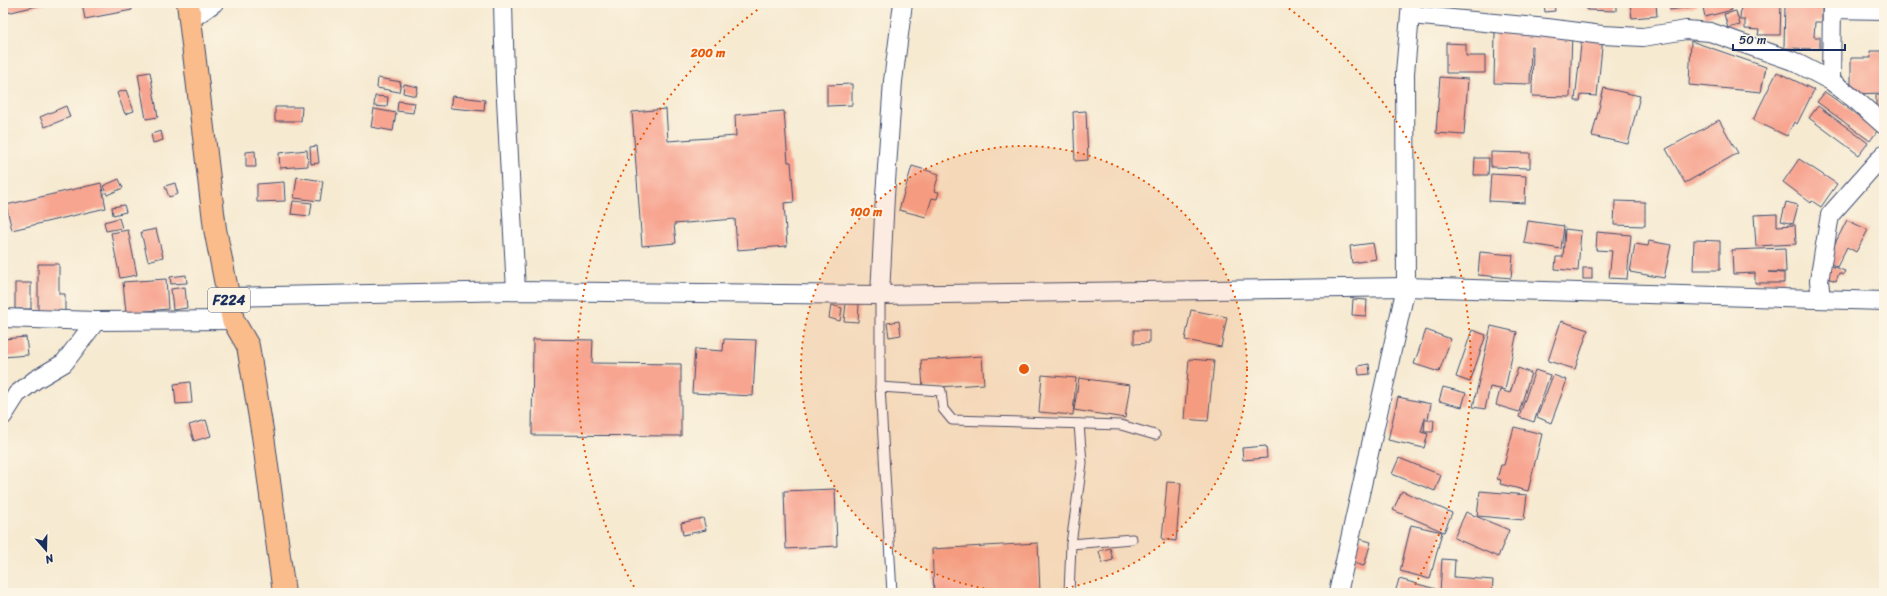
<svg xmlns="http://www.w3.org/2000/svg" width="1887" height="596" font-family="Sriracha,sans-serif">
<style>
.building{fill:#f7a490}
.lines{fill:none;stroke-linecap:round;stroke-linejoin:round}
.lane-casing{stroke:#3c4b6f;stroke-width:11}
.street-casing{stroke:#3c4b6f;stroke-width:20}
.primary-casing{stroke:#3c4b6f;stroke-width:24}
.lane{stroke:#fff;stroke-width:9}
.street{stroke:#fff;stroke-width:18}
.primary{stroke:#f9bc8a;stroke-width:22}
.ring{fill:none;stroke:#e8590c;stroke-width:2;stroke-dasharray:2 4}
.labels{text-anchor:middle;stroke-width:4;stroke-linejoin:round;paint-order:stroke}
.shield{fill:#fcf5e5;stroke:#5e6a86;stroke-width:1}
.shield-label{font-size:14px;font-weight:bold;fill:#1b2f5e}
.centre{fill:#e8590c;stroke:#fcf5e5;stroke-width:2}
.ring-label{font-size:12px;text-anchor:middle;font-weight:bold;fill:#e8590c;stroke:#fcf5e5;stroke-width:4;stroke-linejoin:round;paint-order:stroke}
</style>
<rect width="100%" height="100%" fill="#fcf5e5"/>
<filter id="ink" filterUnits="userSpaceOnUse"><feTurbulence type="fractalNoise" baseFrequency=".025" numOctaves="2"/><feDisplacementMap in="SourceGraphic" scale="8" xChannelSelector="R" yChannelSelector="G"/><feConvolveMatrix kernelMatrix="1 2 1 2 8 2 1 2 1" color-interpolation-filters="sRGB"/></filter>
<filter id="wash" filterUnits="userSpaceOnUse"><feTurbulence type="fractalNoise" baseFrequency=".012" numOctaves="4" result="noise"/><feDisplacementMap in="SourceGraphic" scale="16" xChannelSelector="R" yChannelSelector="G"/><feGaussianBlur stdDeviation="0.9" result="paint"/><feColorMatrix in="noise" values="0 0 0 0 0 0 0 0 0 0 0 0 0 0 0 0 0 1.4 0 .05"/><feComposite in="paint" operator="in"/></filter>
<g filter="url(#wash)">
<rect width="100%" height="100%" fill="#f6ead1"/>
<g id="blocks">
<g class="building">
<path d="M3 3H45V4L3 14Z"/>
<path d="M82 3H131L132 10 85 19Z"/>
<path d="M1544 3H1554L1555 11 1545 12Z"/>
<path d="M1588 3H1616V11L1587 10Z"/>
<path d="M1630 3H1656L1657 16 1632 18Z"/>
<path d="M1669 3H1696V6L1670 10Z"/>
<path d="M1702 3H1730L1732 10 1705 17Z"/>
<path d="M1741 3H1781L1780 35H1758L1759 30 1745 29V20H1740Z"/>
<path d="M1785 3H1822V22H1815L1814 37H1820V49L1784 48Z"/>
<path d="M1736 11 1740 25 1728 28 1724 14Z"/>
<path d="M1495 31 1572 33 1570 97 1532 96 1533 46H1531L1530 84 1494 83Z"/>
<path d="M1582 35 1603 38 1597 96 1581 95 1580 101H1575Z"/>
<path d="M1691 41 1766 67 1761 92 1689 85Z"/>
<path d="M1446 43 1466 44V56H1485V73H1446Z"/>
<path d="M1870 51H1884V93L1851 94V58H1871Z"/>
<path d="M150 72 158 117 146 119 138 74Z"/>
<path d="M1777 72 1814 90 1797 124 1794 122 1787 136 1753 120Z"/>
<path d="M1440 77 1468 79 1464 135 1436 133Z"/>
<path d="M378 78 401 82 399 92 377 88Z"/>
<path d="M404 84 418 87 416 96 403 93Z"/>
<path d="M852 84V105L827 106V85Z"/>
<path d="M1604 88 1640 96 1628 144 1592 136Z"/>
<path d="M126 90 134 111 125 114 117 93Z"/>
<path d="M1825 92 1878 130 1870 141 1817 102Z"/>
<rect x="1876" y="95" width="8" height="14"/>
<path d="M375 96 388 97 387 107 374 106Z"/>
<path d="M452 96 485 100 484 111 450 108Z"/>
<path d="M398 101 415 103 413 113 397 111Z"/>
<path d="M66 106 70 117 45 127 40 117Z"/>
<path d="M1818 106 1868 143 1859 155 1809 118Z"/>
<path d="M275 107H302L301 121H275Z"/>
<path d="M374 109 396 113 393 131 371 127Z"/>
<path d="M666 109 668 141 736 136 735 115 784 111 788 162H791L794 202 784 203 787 246 737 250 735 219 674 224 676 243 642 246 632 112Z"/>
<path d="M1086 111 1088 160 1075 161 1073 112Z"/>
<path d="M1719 120 1738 153 1685 183 1666 149Z"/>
<path d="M161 131 163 140 153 143 151 134Z"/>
<path d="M317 146 319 163 311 164 310 147Z"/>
<path d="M307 150 308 166 280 168 279 153Z"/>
<path d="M255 151 256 167H246V152Z"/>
<path d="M1491 152 1530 153V168L1491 167Z"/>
<path d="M1475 158H1489L1488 175H1474Z"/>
<path d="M1799 159 1837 184 1821 207 1812 201 1811 203 1783 182Z"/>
<path d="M912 166 939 174 934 191 939 192 937 199 932 198 926 217 899 210Z"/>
<path d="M1491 174 1526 176 1525 203 1489 201Z"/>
<path d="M297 177 323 181 320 201 294 198Z"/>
<path d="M119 179 123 188 107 195 103 186Z"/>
<path d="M284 182 285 201 257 202V184Z"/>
<path d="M101 183 106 208 12 230 6 205Z"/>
<path d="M175 183 178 194 169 197 165 186Z"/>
<path d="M293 201 312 203 310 216 291 214Z"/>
<path d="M1615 201 1645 202V226L1614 225Z"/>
<path d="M1786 202 1798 205 1793 224 1781 221Z"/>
<path d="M124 205 126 212 113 215 112 207Z"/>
<path d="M1777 214V226L1795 225 1796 244 1756 246 1754 215Z"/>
<path d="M119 218 122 228 106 231 104 222Z"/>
<path d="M1847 220 1868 230 1856 252 1847 247 1837 267 1826 261Z"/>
<path d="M1528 221 1564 226 1561 249 1524 243Z"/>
<path d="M156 229 163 257 148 261 141 232Z"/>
<path d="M1565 229 1581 231 1578 271 1555 269 1556 257H1563Z"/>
<path d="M128 230 137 275 120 278 111 233Z"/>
<path d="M1597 232 1631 235 1627 279 1609 278 1612 251 1596 250Z"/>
<path d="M1694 240 1720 241V270H1693Z"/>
<path d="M1649 241 1671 245 1664 278 1630 272 1635 244 1648 246Z"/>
<path d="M1373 243 1376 259 1352 263 1350 246Z"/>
<path d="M1785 248 1786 272H1768L1784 273V283H1755V273L1733 274 1732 250Z"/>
<path d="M1480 252 1513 255 1511 278 1478 275Z"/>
<path d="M38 264H59V294H65V311H38Z"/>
<path d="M1826 264 1845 271 1843 275 1839 273 1836 281 1821 276Z"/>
<path d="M1883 266H1884V285L1880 284Z"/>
<rect x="1583" y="268" width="9" height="11"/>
<path d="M186 275 187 283 171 284 170 277Z"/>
<path d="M166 279 168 309 126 313 123 282Z"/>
<rect x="15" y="283" width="16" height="26"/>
<path d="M185 287 187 308 173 310 171 289Z"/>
<path d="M1353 299 1367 300 1366 316 1352 315Z"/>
<path d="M846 303 859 304 858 322 844 321Z"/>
<path d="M831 305 842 308 840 321 829 318Z"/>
<path d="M1191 310 1227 317 1221 347 1185 340Z"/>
<path d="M899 321 901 335 889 337 887 323Z"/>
<path d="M1561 321 1588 330 1575 369 1548 361Z"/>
<path d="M1491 326 1517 332 1505 390 1490 387 1485 409 1473 407Z"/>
<path d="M1134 330H1149V343L1134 344Z"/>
<path d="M1426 330 1451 339 1439 372 1414 364Z"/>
<path d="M1472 330 1486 335 1470 382 1456 377Z"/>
<path d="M26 337 28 355 3 357V339Z"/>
<path d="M533 339 593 340 592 363 681 364V436L532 435Z"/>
<path d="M724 339 756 340 753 396 692 393 695 349 723 351Z"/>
<path d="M982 356 984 384 923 388 921 360Z"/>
<path d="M1189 359 1214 361 1208 421 1184 419Z"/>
<path d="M1369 364 1370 374 1359 375 1358 366Z"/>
<path d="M1518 368 1531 373 1519 412 1496 405 1500 390 1510 393Z"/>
<path d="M1535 370 1550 375 1534 422 1519 417Z"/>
<path d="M1042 375 1076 378 1073 415 1039 412Z"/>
<path d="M1553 375 1567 380 1551 423 1537 417Z"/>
<path d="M1079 378 1130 385 1125 418 1074 410Z"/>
<path d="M190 382 192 403 176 404 174 384Z"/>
<path d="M1443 387 1466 393 1462 407 1439 401Z"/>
<path d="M1398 397 1431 404 1428 419 1425 418 1421 432 1428 434 1424 448 1388 440Z"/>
<path d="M206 420 211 436 194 441 189 425Z"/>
<path d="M1425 420H1434L1433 432H1424Z"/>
<path d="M1514 427 1542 434 1528 491 1500 484 1501 480 1497 479 1501 465H1504Z"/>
<path d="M1266 446 1267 458 1243 460 1242 448Z"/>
<path d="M1399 458 1441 475 1435 491 1392 474Z"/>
<path d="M1167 482 1181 483 1176 541 1162 539Z"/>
<path d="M835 489 837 546 786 549 784 491Z"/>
<path d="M1402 491 1452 513 1444 532 1393 510Z"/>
<path d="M1480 491 1527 495 1524 520 1477 516Z"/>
<path d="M1466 512 1509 530 1498 557 1454 538Z"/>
<path d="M703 518 706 530 683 535 681 523Z"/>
<path d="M1411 525 1442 532 1430 579 1400 571Z"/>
<path d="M1357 538 1371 542 1364 566 1350 562Z"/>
<path d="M1038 543 1040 593H934L932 549Z"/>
<path d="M1110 548 1113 560 1102 563 1099 551Z"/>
<path d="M1442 559 1455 560 1454 577 1493 580 1492 593H1440Z"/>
<path d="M1399 579 1436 589 1435 593H1395Z"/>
</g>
</g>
</g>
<g filter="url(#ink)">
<use href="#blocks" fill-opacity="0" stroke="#3c4b6f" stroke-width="1"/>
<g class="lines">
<g class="lane-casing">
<g id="lane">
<path d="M880 295V387L892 593"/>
<path d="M880 387 941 391 943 409 952 420 1121 425 1155 435"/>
<path d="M1071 544 1132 539"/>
<path d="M1069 593 1071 544 1082 463 1079 424"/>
</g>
</g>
<g class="street-casing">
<g id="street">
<path d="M503 3 505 80 516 291"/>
<path d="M1832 9 1884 10"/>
<path d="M1411 15 1547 28 1602 35 1643 37 1686 30 1710 32 1793 61 1831 81 1858 102 1884 125"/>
<path d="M190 20 214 3"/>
<path d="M1831 81 1832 3"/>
<path d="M880 295 885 196 893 81 903 3"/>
<path d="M228 297 516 291 880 295 1406 287 1884 301"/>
<path d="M1821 298 1819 281 1830 215 1884 154"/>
<path d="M3 318 96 321 233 320"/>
<path d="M3 416 17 394 35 380 64 363 96 321"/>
<path d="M1338 593 1406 287 1405 73 1411 3"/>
</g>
</g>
<g class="primary-casing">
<path id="primary" d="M188 3 215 229 233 320 248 346 263 436 284 593"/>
</g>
<use href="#lane" class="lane"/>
<use href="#street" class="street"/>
<use href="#primary" class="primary"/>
</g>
</g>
<circle cx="1024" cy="369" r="223" fill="#e8590c" fill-opacity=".12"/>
<g class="ring">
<circle cx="1024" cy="369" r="223"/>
<path d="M637 592A447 447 0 0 1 764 5M1284 5A447 447 0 0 1 1411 592"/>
</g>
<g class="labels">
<rect class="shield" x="208" y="288" width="42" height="24" rx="3"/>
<g class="shield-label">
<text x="229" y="305">F224</text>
</g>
</g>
<circle cx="1024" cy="369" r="6" class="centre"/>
<g class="ring-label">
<text x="708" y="57">200 m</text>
<text x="866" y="216">100 m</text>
</g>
<rect width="1887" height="596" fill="none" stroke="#fcf5e5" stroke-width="16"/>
<g transform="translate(46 550) rotate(160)" stroke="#fcf5e5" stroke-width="3" paint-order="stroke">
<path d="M0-3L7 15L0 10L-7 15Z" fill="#1b2f5e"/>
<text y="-6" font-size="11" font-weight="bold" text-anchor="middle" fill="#1b2f5e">N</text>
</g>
<path d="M1733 44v6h112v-6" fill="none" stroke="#1b2f5e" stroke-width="2"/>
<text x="1739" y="44" font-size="12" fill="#1b2f5e" stroke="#fcf5e5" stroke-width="3" paint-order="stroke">50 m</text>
</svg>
